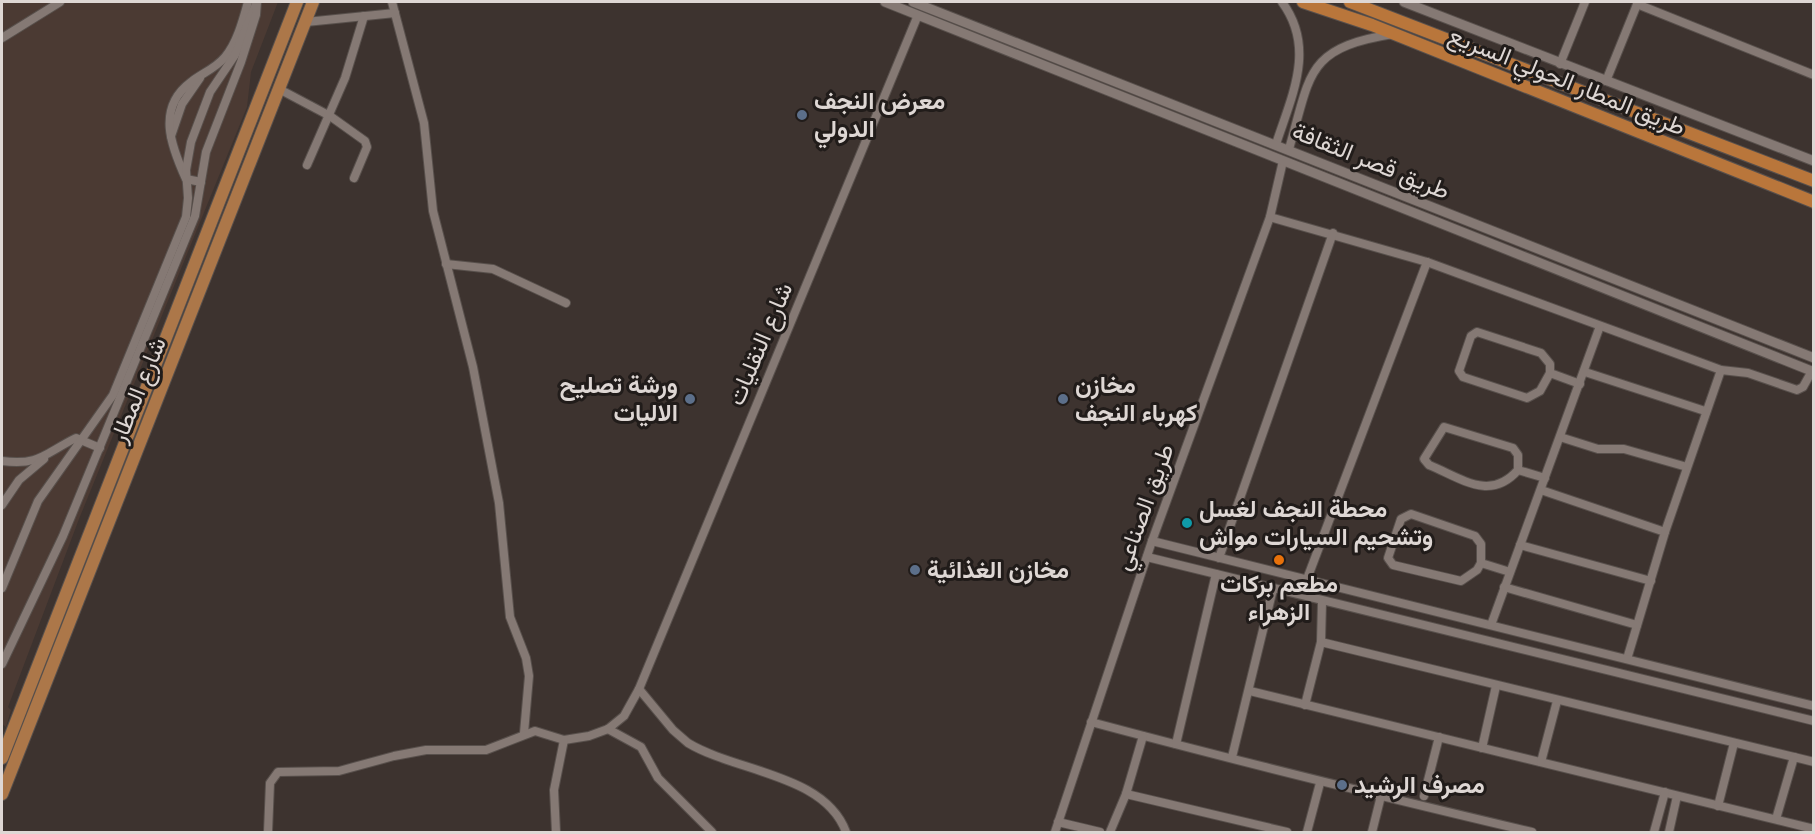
<svg xmlns="http://www.w3.org/2000/svg" width="1815" height="834" font-family="Spectral,Vazirmatn,serif">
<style>
.built{fill:#4b3a33}
.lines{fill:none;stroke-linecap:round;stroke-linejoin:round}
.minor-casing{stroke:#58504c;stroke-width:10}
.tertiary-casing{stroke:#58504c;stroke-width:11}
.primary-casing{stroke:#58504c;stroke-width:14}
.trunk-casing{stroke:#58504c;stroke-width:14}
.minor{stroke:#857974;stroke-width:8}
.tertiary{stroke:#857974;stroke-width:9}
.primary{stroke:#ac7749;stroke-width:12}
.trunk{stroke:#b9763b;stroke-width:12}
.service-dot{fill:#5c6f8a;stroke:#211c1a;stroke-width:2}
.culture-dot{fill:#0f9aa8;stroke:#211c1a;stroke-width:2}
.food-dot{fill:#e8710a;stroke:#211c1a;stroke-width:2}
.labels{text-anchor:middle;stroke-width:6;stroke-linejoin:round;paint-order:stroke}
.street-label{font-size:24px;fill:#ded7d4;stroke:#211c1a}
.poi-label{font-size:24px;font-weight:bold;fill:#ded7d4;stroke:#211c1a;text-anchor:start}
</style>
<rect width="100%" height="100%" fill="#3d332f"/>
<path class="built" d="M2 2H278L251 72 247 107 79 519 8 707 11 710 6 727 2 724Z"/>
<g class="lines">
<g class="minor-casing">
<g id="minor">
<path d="M392 2 424 123 433 211 473 367 499 503 510 617 526 658 529 676 524 733"/>
<path d="M1637 4 1814 75"/>
<path d="M306 22 395 13"/>
<path d="M2 38 60 2"/>
<path d="M1560 64 1585 2"/>
<path d="M1606 81 1638 2"/>
<path d="M279 89 330 116 365 141 367 147 354 178"/>
<path d="M171 136 182 104 200 78"/>
<path d="M1276 144C1292 95 1316 48 1282 2"/>
<path d="M1289 149C1311 74 1305 48 1393 34"/>
<path d="M307 165 345 78 364 16"/>
<path d="M201 182 186 179C171 146 156 108 191 82 202 73 215 69 225 57 237 43 243 20 248 2"/>
<path d="M1270 217 1427 262 1721 370 1748 373 1797 390 1803 387 1812 371"/>
<path d="M446 264 493 269 566 303"/>
<path d="M1585 372 1705 411"/>
<path d="M1550 373 1540 391 1527 398 1463 377 1459 371 1471 336 1477 332 1541 353 1550 364V373L1580 384"/>
<path d="M1444 427 1513 448 1518 455V470C1490 502 1461 478 1429 465L1424 459Z"/>
<path d="M1560 437 1598 449H1624L1687 467"/>
<path d="M2 461C40 466 45 453 76 438L100 448"/>
<path d="M1518 470 1545 478"/>
<path d="M1541 490 1665 532 1627 659"/>
<path d="M2 505 19 480 44 459"/>
<path d="M1665 532 1721 370"/>
<path d="M1152 541 1814 706"/>
<path d="M1520 545 1651 581"/>
<path d="M1147 557 1814 721"/>
<path d="M1219 558 1333 233"/>
<path d="M1481 563 1477 570 1461 581 1393 565 1388 558 1401 519 1411 514 1475 536 1481 544V563L1510 572"/>
<path d="M1307 579 1427 262"/>
<path d="M1504 587 1637 625"/>
<path d="M2 588 38 501 113 395 186 217 188 198 186 170 191 142 210 92 235 55 256 4"/>
<path d="M1491 625 1600 326"/>
<path d="M1321 642 1794 757"/>
<path d="M2 664 63 536 195 216 206 152 241 62 256 15 257 2"/>
<path d="M639 689 673 730 688 743C736 772 825 774 846 832"/>
<path d="M1250 691 1814 829"/>
<path d="M1305 705 1321 642 1322 602"/>
<path d="M1091 722C1237 761 1384 797 1532 832"/>
<path d="M608 729 641 747 658 778 712 832"/>
<path d="M1176 744 1216 574"/>
<path d="M1482 748 1496 686"/>
<path d="M1232 757 1273 589"/>
<path d="M1541 762 1557 701"/>
<path d="M1126 794 1287 832"/>
<path d="M1424 796 1439 737"/>
<path d="M1718 806 1734 743"/>
<path d="M1776 819 1794 757 1814 762"/>
<path d="M1058 822 1100 832"/>
<path d="M268 832 270 783 278 772 339 771 394 756 426 750H486L535 731 564 740 589 736 608 729 624 716 639 689 918 15"/>
<path d="M556 832 554 790 564 740"/>
<path d="M1055 832 1152 541 1270 217 1283 161"/>
<path d="M1110 832 1126 794 1143 736"/>
<path d="M1307 832 1320 783"/>
<path d="M1372 832 1381 796"/>
<path d="M1654 832 1665 792"/>
<path d="M1669 832 1677 796"/>
</g>
</g>
<g class="tertiary-casing">
<g id="tertiary">
<path d="M885 2 1814 372"/>
<path d="M913 2 1814 358"/>
<path d="M1404 2 1814 161"/>
</g>
</g>
<g class="primary-casing">
<g id="primary">
<path d="M2 758 297 2"/>
<path d="M2 794 313 2"/>
</g>
</g>
<g class="trunk-casing">
<g id="trunk">
<path d="M1303 2 1372 25 1814 202"/>
<path d="M1350 2 1814 181"/>
</g>
</g>
<use href="#minor" class="minor"/>
<use href="#tertiary" class="tertiary"/>
<use href="#primary" class="primary"/>
<use href="#trunk" class="trunk"/>
</g>
<g class="service-dot">
<circle cx="802" cy="115" r="6"/>
<circle cx="690" cy="399" r="6"/>
<circle cx="1063" cy="399" r="6"/>
<circle cx="915" cy="570" r="6"/>
<circle cx="1342" cy="785" r="6"/>
</g>
<circle class="culture-dot" cx="1187" cy="523" r="6"/>
<circle class="food-dot" cx="1279" cy="560" r="6"/>
<g class="labels">
<g class="street-label">
<text transform="translate(1567 81) rotate(22)" y="8">طريق المطار الحولي السريع</text>
<text transform="translate(1371 161) rotate(22)" y="8">طريق قصر الثقافة</text>
<text transform="translate(760 344) rotate(-67)" y="8">شارع النقليات</text>
<text transform="translate(138 390) rotate(-68)" y="8">شارع المطار</text>
<text transform="translate(1144 507) rotate(-70)" y="8">طريق الصناعي</text>
</g>
<g class="poi-label">
<text x="814" y="109">معرض النجف<tspan x="814" dy="28">الدولي</tspan></text>
<text x="678" y="393" text-anchor="end">ورشة تصليح<tspan x="678" dy="28">الاليات</tspan></text>
<text x="1075" y="393">مخازن<tspan x="1075" dy="28">كهرباء النجف</tspan></text>
<text x="1199" y="517">محطة النجف لغسل<tspan x="1199" dy="28">وتشحيم السيارات مواش</tspan></text>
<text x="927" y="578">مخازن الغذائية</text>
<text x="1279" y="592" text-anchor="middle">مطعم بركات<tspan x="1279" dy="28">الزهراء</tspan></text>
<text x="1354" y="793">مصرف الرشيد</text>
</g>
</g>
<rect width="1815" height="834" fill="none" stroke="#ded7d4" stroke-width="6"/>
</svg>
